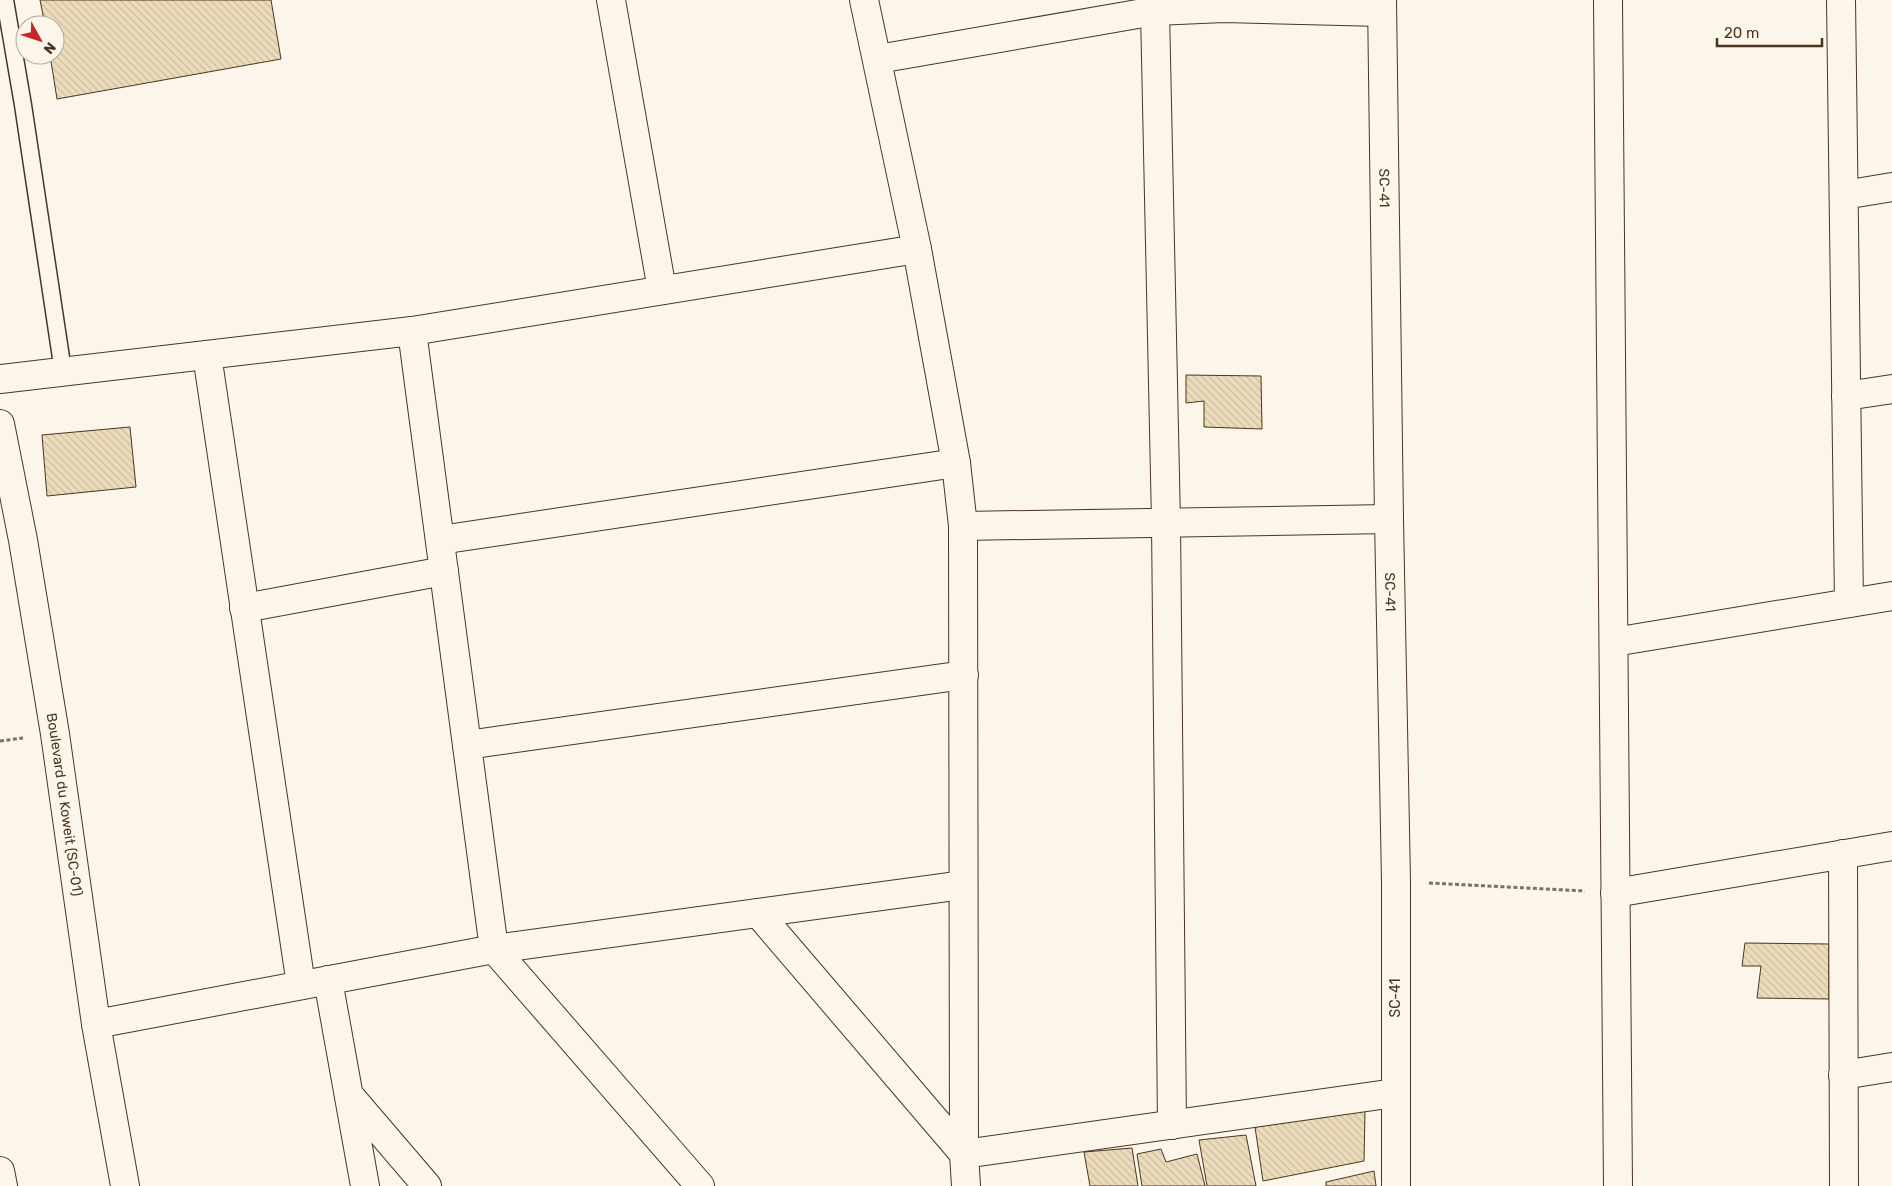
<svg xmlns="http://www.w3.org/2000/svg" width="1892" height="1186" font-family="Rubik,sans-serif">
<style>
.building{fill:url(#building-back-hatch);stroke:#4a3520}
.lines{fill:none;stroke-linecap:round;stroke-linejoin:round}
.lane-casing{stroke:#4a3520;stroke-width:19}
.street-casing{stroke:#4a3520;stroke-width:30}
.primary-casing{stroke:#4a3520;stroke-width:30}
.path{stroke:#7f6f5c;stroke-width:3;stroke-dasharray:4 2.5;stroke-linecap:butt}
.lane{stroke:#fbf6e9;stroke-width:16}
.street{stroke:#fbf6e9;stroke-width:28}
.primary{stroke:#fbf6e9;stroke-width:28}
.labels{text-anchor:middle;stroke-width:4;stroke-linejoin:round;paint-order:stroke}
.street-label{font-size:14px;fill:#4a3520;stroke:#fbf6e9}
</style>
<defs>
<pattern id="building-back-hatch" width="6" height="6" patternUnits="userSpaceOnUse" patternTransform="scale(1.25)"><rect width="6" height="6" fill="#ecdcbc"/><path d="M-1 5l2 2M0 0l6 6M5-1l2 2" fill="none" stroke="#ccbda1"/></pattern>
</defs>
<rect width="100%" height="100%" fill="#fbf6e9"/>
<g class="building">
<path d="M40 0H271L281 59 57 99 50 55H55V25H45Z"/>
<path d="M1186 375 1261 376 1262 429 1204 427V401L1186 403Z"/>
<path d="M130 427 136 487 47 496 42 435Z"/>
<path d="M1745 943 1829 944V999L1757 998 1761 966H1742Z"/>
<path d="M1365 1111 1364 1161 1263 1181 1255 1127Z"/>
<path d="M1246 1135 1256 1186H1207L1199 1140Z"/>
<path d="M1132 1148 1138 1186H1090L1084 1152Z"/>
<path d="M1161 1149 1166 1162 1197 1154 1205 1186H1142L1137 1154Z"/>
<path d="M1374 1171 1376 1186H1326V1182Z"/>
</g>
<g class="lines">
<g class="lane-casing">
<path id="lane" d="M5 0 23 105 63 371"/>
</g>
<g class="street-casing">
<g id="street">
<path d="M611 0 662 290"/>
<path d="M864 0 917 249 956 463 963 526 964 1154 966 1186"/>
<path id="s1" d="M1382 0 1389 519 1396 881V1186"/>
<path d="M1608 0 1618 1186"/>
<path d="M1841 0 1849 603"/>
<path d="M1155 11 1166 523 1172 1125"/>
<path d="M878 59 1155 11 1224 8 1382 12"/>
<path d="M1844 195 1892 187"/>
<path d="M412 331 494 949 700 1186"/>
<path d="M207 355 301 985"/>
<path d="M0 379 412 331 917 249"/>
<path d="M1846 396 1892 389"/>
<path id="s2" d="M0 424 23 540 55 734 96 1024 125 1186"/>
<path d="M963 526 1389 519"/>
<path d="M440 540 956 463"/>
<path d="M244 608 444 571"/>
<path d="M1614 642 1892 596"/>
<path d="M467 745 964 675"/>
<path d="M1843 854 1844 1186"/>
<path d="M1615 893 1892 846"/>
<path d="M758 913 964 1154 1395 1093"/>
<path d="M328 980 365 1186"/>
<path d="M96 1024 494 949 963 885"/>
<path d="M1843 1075 1892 1067"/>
<path d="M350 1096 427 1186"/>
</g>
</g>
<g class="primary-casing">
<path id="primary" d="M0 1171 3 1186"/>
</g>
<g class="path">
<path d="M0 741 23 738"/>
<path d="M1429 883 1585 891"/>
</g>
<use href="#lane" class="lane"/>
<use href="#street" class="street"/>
<use href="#primary" class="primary"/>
</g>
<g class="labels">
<g class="street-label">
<text dy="5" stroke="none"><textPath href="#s1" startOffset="188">SC-41</textPath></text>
<text dy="5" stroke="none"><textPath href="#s1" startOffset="592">SC-41</textPath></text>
<text dy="5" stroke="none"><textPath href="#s2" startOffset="386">Boulevard du Koweit (SC-01)</textPath></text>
<text transform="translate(1395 998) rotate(-90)" y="5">SC-41</text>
</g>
</g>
<g transform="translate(40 40) rotate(130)"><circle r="24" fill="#fbf6e9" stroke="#b4a999"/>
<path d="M0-4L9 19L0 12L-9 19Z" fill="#c62828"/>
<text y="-8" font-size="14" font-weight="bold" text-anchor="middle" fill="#4a3520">N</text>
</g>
<path d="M1717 38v8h105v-8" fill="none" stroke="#4a3520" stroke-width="2.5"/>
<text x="1724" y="38" font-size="15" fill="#4a3520" stroke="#fbf6e9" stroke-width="4" paint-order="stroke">20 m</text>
</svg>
